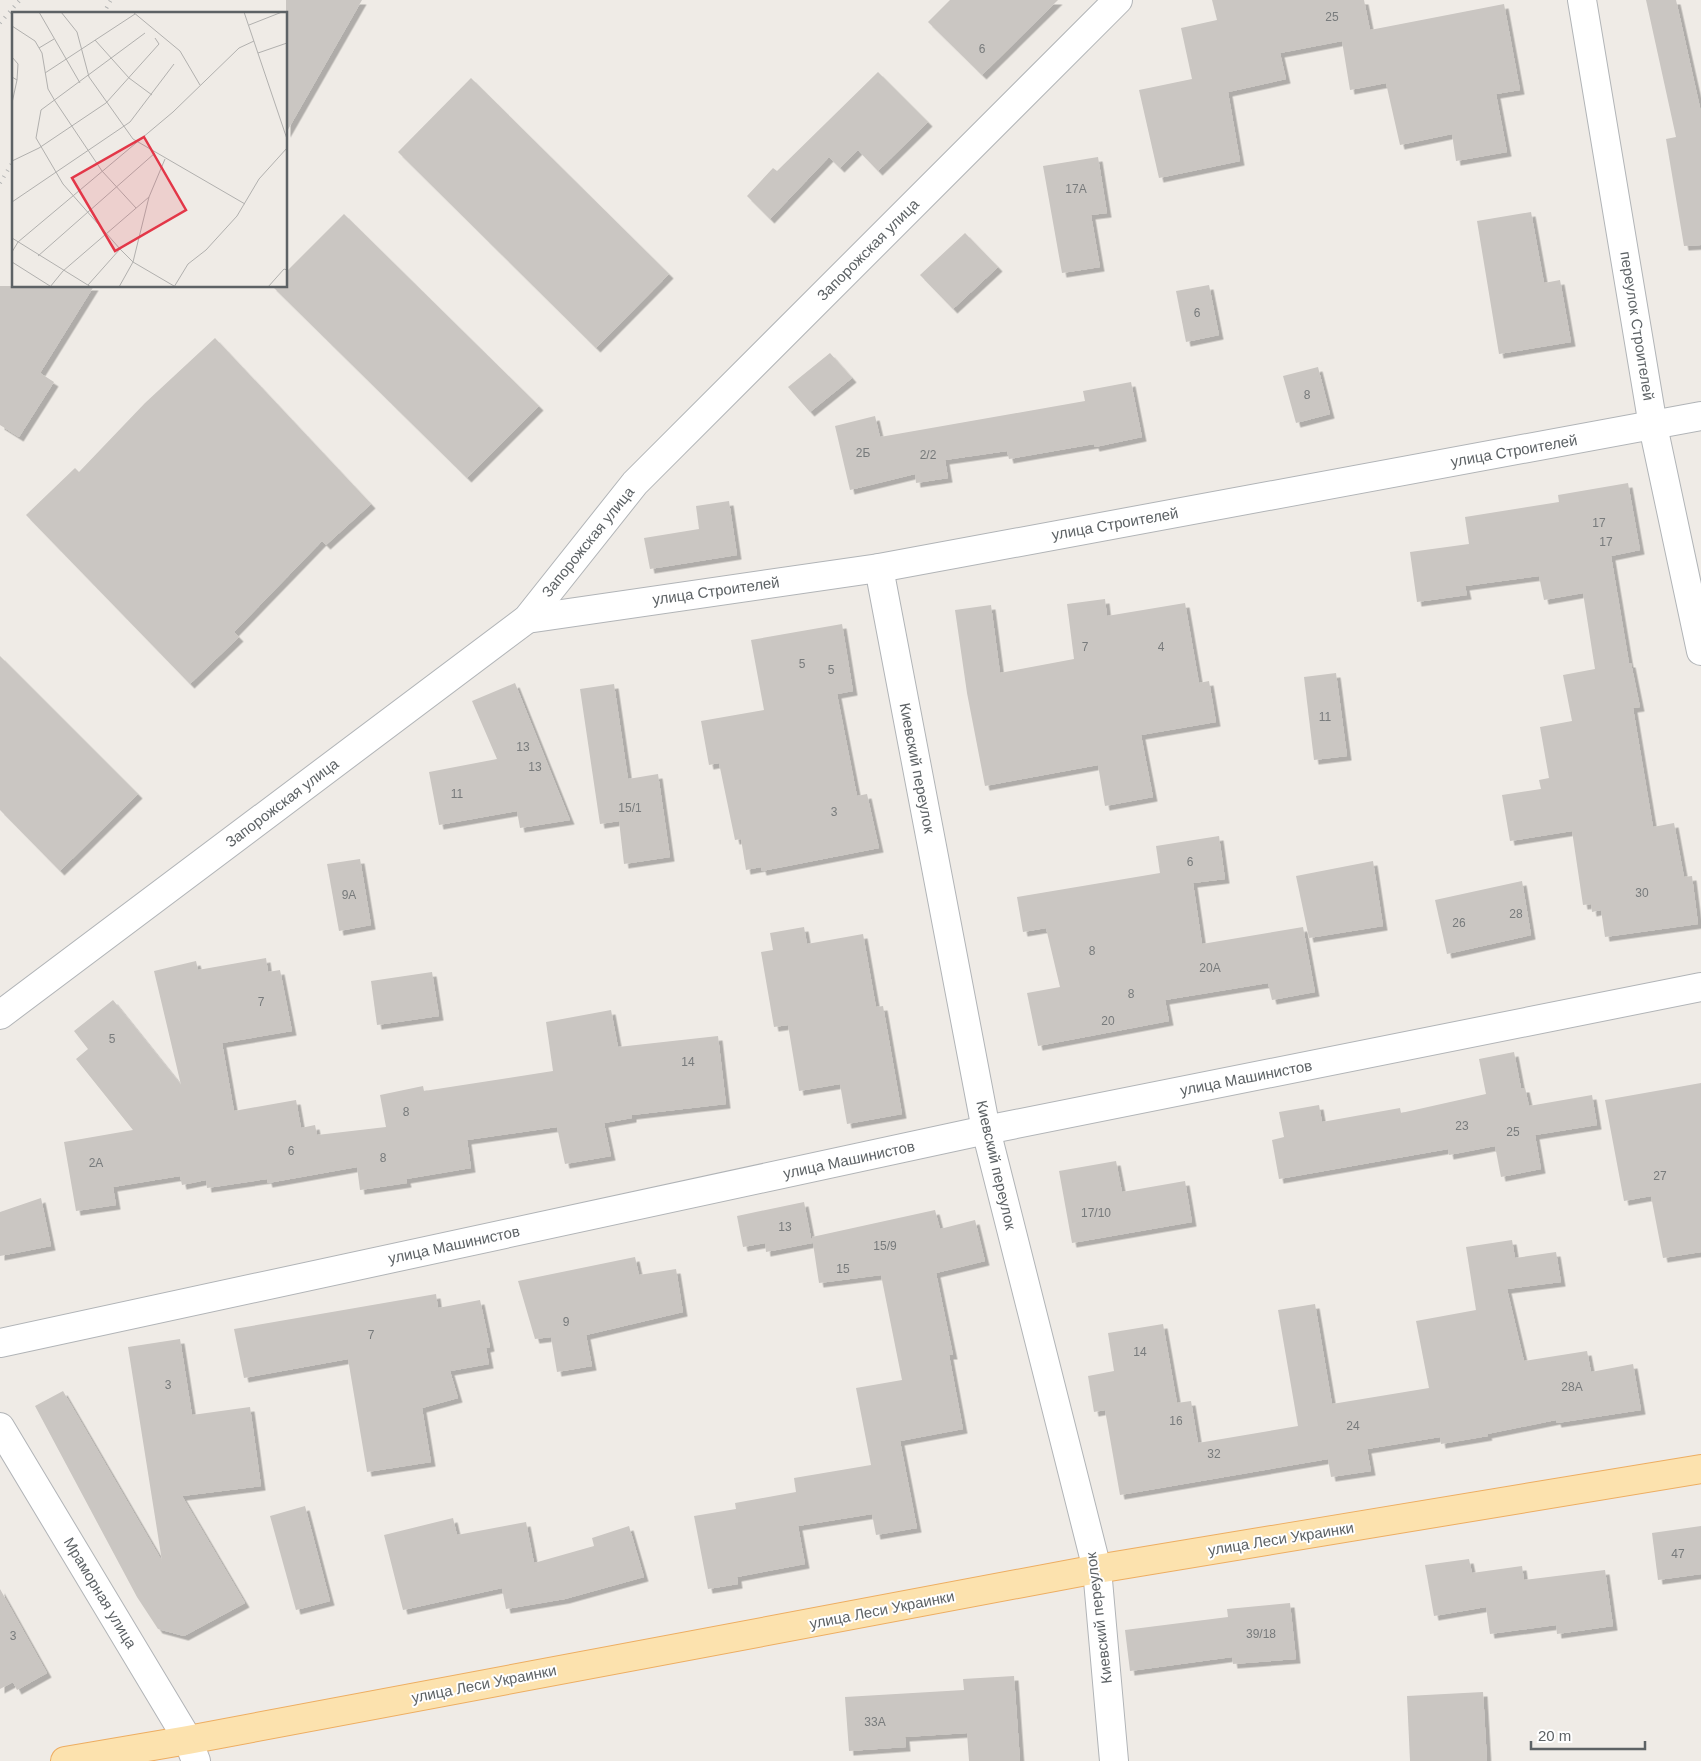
<svg xmlns="http://www.w3.org/2000/svg" width="1701" height="1761" font-family="Helvetica,sans-serif">
<style>
.building{fill:#cac6c2;filter:url(#shadow)}
.lines{fill:none;stroke-linecap:round;stroke-linejoin:round}
.minor-casing{stroke:#b1b4b7;stroke-width:30}
.major-casing{stroke:#edad61;stroke-width:30}
.minor{stroke:#fff;stroke-width:28}
.major{stroke:#fce2ae;stroke-width:28}
.rail{stroke:#b2b3b3;stroke-width:4;stroke-dasharray:1 6;stroke-linecap:butt}
.labels{text-anchor:middle;stroke-width:4;stroke-linejoin:round;paint-order:stroke}
.number-label{font-size:12px;fill:#787b7c}
.street-label{font-size:15px;fill:#5d6265;stroke:#fff}
.inset-road{fill:none;stroke:#b1b0ae;stroke-width:1}
.view{fill:#e33748;fill-opacity:0.15;stroke:#e33748;stroke-width:2.5}
.inset-edge{fill:none;stroke:#5d6265;stroke-width:2.5}
</style>
<defs>
<filter id="shadow"><feDropShadow dx="4.5" dy="4.5" stdDeviation="0" flood-color="#0004"/></filter>
</defs>
<rect width="100%" height="100%" fill="#efebe6"/>
<g class="building">
<path d="M286 0H362L286 133Z"/>
<path d="M950 0H1058L982 75 928 22Z"/>
<path d="M1212 0H1364L1370 30 1504 4 1520 90 1496 94 1507 152 1456 161 1452 134 1400 145 1386 83 1350 90 1342 41 1280 53 1286 79 1228 92 1240 161 1159 178 1139 90 1192 79 1181 28 1217 20Z"/>
<path d="M1646 0H1676L1701 112V245L1684 246 1666 139 1676 137Z"/>
<path d="M878 72 928 122 878 171 858 150 840 168 829 157 770 219 747 196 773 168 777 171Z"/>
<path d="M471 78 669 274 596 348 398 152Z"/>
<path d="M1098 157 1107 213 1091 215 1100 267 1062 273 1043 166Z"/>
<path d="M1531 212 1544 283 1560 280 1571 342 1499 354 1477 221Z"/>
<path d="M344 214 539 406 467 478 272 286H286V272Z"/>
<path d="M965 233 998 267 953 309 920 275Z"/>
<path d="M1209 285 1219 335 1186 342 1176 291Z"/>
<path d="M0 286H94L40 373 54 382 19 437 0 425Z"/>
<path d="M215 338 371 504 326 545 322 541 234 632 239 637 190 684 26 515 75 468 79 472 145 403Z"/>
<path d="M830 353 852 378 810 412 788 387Z"/>
<path d="M1318 367 1330 414 1296 423 1283 376Z"/>
<path d="M1131 382 1142 437 1095 447 1094 444 1009 459 1007 451 945 460 948 478 916 483 915 474 850 490 835 426 875 416 880 437 1085 401 1083 391Z"/>
<path d="M1628 483 1640 550 1611 556 1629 663H1631L1640 707 1633 708 1653 827 1674 823 1684 877 1692 876 1698 924 1605 937 1601 910 1592 912 1591 904 1583 905 1572 831 1510 841 1502 795 1541 789 1539 780 1549 778 1540 727 1572 721 1563 675 1595 669 1583 593 1544 600 1539 576 1465 586 1467 595 1417 602 1410 552 1469 544 1465 517 1559 502 1558 495Z"/>
<path d="M729 501 737 555 650 569 644 538 699 529 696 506Z"/>
<path d="M1105 599 1107 616 1185 603 1199 683 1209 681 1216 722 1141 735 1153 797 1105 806 1098 765 985 786 967 693 955 610 991 605 1000 673 1074 659 1067 604Z"/>
<path d="M842 624 853 691 837 694 857 796 867 794 879 848 762 871 761 867 746 870 741 839 735 840 719 763 709 765 701 721 764 710 751 640Z"/>
<path d="M0 656 138 794 60 871 0 810Z"/>
<path d="M1336 673 1347 756 1314 760 1304 677Z"/>
<path d="M515 683 570 820 520 828 517 811 439 825 429 772 497 759 472 701Z"/>
<path d="M614 684 628 779 658 774 670 857 624 864 619 821 600 824 580 689Z"/>
<path d="M1219 836 1225 879 1193 883 1202 944 1303 927 1315 992 1272 1000 1268 983 1165 1000 1169 1021 1038 1046 1027 993 1060 987 1046 928 1023 932 1017 897 1160 873 1156 846Z"/>
<path d="M360 859 371 925 339 931 327 864Z"/>
<path d="M1373 861 1383 926 1309 938 1296 876Z"/>
<path d="M1522 881 1531 935 1447 954 1435 900Z"/>
<path d="M804 927 807 944 863 934 876 1007 883 1006 902 1114 847 1124 840 1084 799 1091 788 1025 774 1027 761 952 773 950 770 933Z"/>
<path d="M266 958 268 972 280 970 292 1031 222 1043 234 1111 296 1100 301 1128 315 1125 317 1135 386 1127 380 1095 423 1086 424 1091 553 1071 546 1022 611 1010 618 1047 718 1036 726 1104 632 1115V1118L604 1123 611 1156 565 1164 557 1127 467 1140 471 1168 406 1179 407 1183 360 1190 357 1167 268 1183 267 1179 207 1188 206 1180 182 1185 180 1176 113 1187 116 1205 76 1211 64 1142 133 1130 76 1059 88 1049 74 1031 113 1000 181 1085 154 971 196 961 198 970Z"/>
<path d="M432 972 439 1016 377 1025 371 981Z"/>
<path d="M1514 1052 1521 1088H1525L1529 1106 1592 1095 1597 1125 1535 1135 1541 1169 1501 1177 1495 1146 1449 1155 1448 1149 1279 1179 1272 1140 1284 1137 1279 1112 1319 1105 1322 1122 1400 1108 1401 1113 1486 1094 1479 1059Z"/>
<path d="M1701 1083V1252L1663 1258 1651 1196 1624 1201 1605 1100Z"/>
<path d="M1116 1161 1122 1192 1185 1181 1192 1222 1072 1243 1059 1171Z"/>
<path d="M41 1198 51 1246 0 1256V1212Z"/>
<path d="M804 1202 812 1243 766 1252 765 1243 743 1247 737 1216Z"/>
<path d="M935 1210 940 1229 975 1220 985 1261 936 1273 953 1355H949L963 1429 900 1441 917 1528 876 1535 872 1514 798 1526 805 1564 737 1577 738 1584 708 1589 694 1516 736 1509 735 1503 796 1492 794 1478 871 1465 856 1388 902 1380 881 1275 819 1283 812 1237Z"/>
<path d="M1512 1240 1515 1258 1556 1252 1561 1282 1507 1289 1524 1361 1587 1351 1591 1372 1633 1364 1641 1410 1557 1423 1556 1420 1487 1434 1488 1436 1441 1444 1440 1437 1367 1449 1371 1471 1331 1477 1328 1459 1120 1495 1105 1410 1094 1412 1088 1376 1114 1371 1108 1333 1163 1324 1177 1403 1191 1401 1198 1443 1298 1426 1278 1310 1315 1304 1332 1404 1429 1388 1416 1321 1476 1310 1466 1247Z"/>
<path d="M635 1257 639 1275 676 1269 683 1312 586 1335 592 1366 557 1372 551 1337 535 1339 518 1281Z"/>
<path d="M436 1294 438 1308 480 1300 490 1347 486 1348 489 1364 450 1371 458 1398 422 1408 431 1462 367 1472 348 1359 244 1378 234 1329Z"/>
<path d="M180 1339 192 1415 250 1407 261 1486 182 1496 245 1603 184 1636 158 1629 137 1597 35 1406 63 1391 162 1561 128 1347Z"/>
<path d="M305 1506 330 1601 296 1610 270 1516Z"/>
<path d="M453 1518 457 1535 526 1522 534 1563 594 1546 592 1538 629 1526 644 1577 565 1599 506 1609 502 1588 403 1610 384 1535Z"/>
<path d="M1701 1526V1574L1658 1580 1652 1533Z"/>
<path d="M1469 1559 1472 1573 1522 1566 1524 1580 1605 1570 1613 1626 1557 1634 1556 1625 1490 1634 1486 1607 1434 1616 1425 1565Z"/>
<path d="M0 1589 47 1673 17 1690 13 1682 0 1689Z"/>
<path d="M1290 1603 1296 1659 1233 1664 1232 1657 1130 1671 1125 1630 1228 1617 1227 1609Z"/>
<path d="M1014 1676 1020 1761H969L967 1733 905 1737 906 1747 849 1751 845 1697 964 1690 963 1679Z"/>
<path d="M1483 1692 1487 1761H1410L1407 1696Z"/>
</g>
<g class="lines">
<g class="minor-casing">
<g id="minor">
<path d="M1582 0 1653 426 1701 651"/>
<path d="M879 568 986 1130 1097 1569 1114 1761"/>
<path d="M527 619 879 568 1701 416"/>
<path d="M0 1015 527 619 635 483 1118 0"/>
<path d="M0 1343 986 1130 1701 987"/>
<path d="M0 1427 188 1740 196 1761"/>
</g>
</g>
<g class="major-casing">
<path id="major" d="M65 1761 188 1740 1097 1569 1701 1469"/>
</g>
<use href="#minor" class="minor"/>
<use href="#major" class="major"/>
<g class="rail">
<path d="M103 14 111 0"/>
<path d="M0 23 20 0"/>
<path d="M0 183 14 160"/>
</g>
</g>
<g class="labels">
<g class="number-label">
<text x="1332" y="21">25</text>
<text x="982" y="53">6</text>
<text x="1076" y="193">17А</text>
<text x="1197" y="317">6</text>
<text x="1307" y="399">8</text>
<text x="863" y="457">2Б</text>
<text x="928" y="459">2/2</text>
<text x="1599" y="527">17</text>
<text x="1606" y="546">17</text>
<text x="1085" y="651">7</text>
<text x="1161" y="651">4</text>
<text x="802" y="668">5</text>
<text x="831" y="674">5</text>
<text x="1325" y="721">11</text>
<text x="523" y="751">13</text>
<text x="535" y="771">13</text>
<text x="457" y="798">11</text>
<text x="630" y="812">15/1</text>
<text x="834" y="816">3</text>
<text x="1190" y="866">6</text>
<text x="1642" y="897">30</text>
<text x="349" y="899">9А</text>
<text x="1516" y="918">28</text>
<text x="1459" y="927">26</text>
<text x="1092" y="955">8</text>
<text x="1210" y="972">20А</text>
<text x="1131" y="998">8</text>
<text x="261" y="1006">7</text>
<text x="1108" y="1025">20</text>
<text x="112" y="1043">5</text>
<text x="688" y="1066">14</text>
<text x="406" y="1116">8</text>
<text x="1462" y="1130">23</text>
<text x="1513" y="1136">25</text>
<text x="291" y="1155">6</text>
<text x="383" y="1162">8</text>
<text x="96" y="1167">2А</text>
<text x="1660" y="1180">27</text>
<text x="1096" y="1217">17/10</text>
<text x="785" y="1231">13</text>
<text x="885" y="1250">15/9</text>
<text x="843" y="1273">15</text>
<text x="566" y="1326">9</text>
<text x="371" y="1339">7</text>
<text x="1140" y="1356">14</text>
<text x="168" y="1389">3</text>
<text x="1572" y="1391">28А</text>
<text x="1176" y="1425">16</text>
<text x="1353" y="1430">24</text>
<text x="1214" y="1458">32</text>
<text x="1678" y="1558">47</text>
<text x="1261" y="1638">39/18</text>
<text x="13" y="1640">3</text>
<text x="875" y="1726">33А</text>
</g>
<g class="street-label">
<text transform="translate(868 250) rotate(-45)" y="5">Запорожская улица</text>
<text transform="translate(1637 326) rotate(81)" y="5">переулок Строителей</text>
<text transform="translate(1514 451) rotate(-10)" y="5">улица Строителей</text>
<text transform="translate(1115 524) rotate(-10)" y="5">улица Строителей</text>
<text transform="translate(588 542) rotate(-51)" y="5">Запорожская улица</text>
<text transform="translate(716 591) rotate(-8)" y="5">улица Строителей</text>
<text transform="translate(917 768) rotate(79)" y="5">Киевский переулок</text>
<text transform="translate(282 803) rotate(-37)" y="5">Запорожская улица</text>
<text transform="translate(1246 1078) rotate(-11)" y="5">улица Машинистов</text>
<text transform="translate(849 1160) rotate(-12)" y="5">улица Машинистов</text>
<text transform="translate(996 1165) rotate(77)" y="5">Киевский переулок</text>
<text transform="translate(454 1245) rotate(-12)" y="5">улица Машинистов</text>
<text transform="translate(1281 1539) rotate(-9)" y="5">улица Леси Украинки</text>
<text transform="translate(100 1593) rotate(59)" y="5">Мраморная улица</text>
<text transform="translate(882 1610) rotate(-11)" y="5">улица Леси Украинки</text>
<text transform="translate(1099 1618) rotate(-97)" y="5">Киевский переулок</text>
<text transform="translate(484 1684) rotate(-11)" y="5">улица Леси Украинки</text>
</g>
</g>
<g transform="translate(12 12)">
<rect width="275" height="275" fill="#efebe6"/>
<path class="inset-road" d="M27 0 68 71M49 0 65 20 77 65 121 127 233 192M121 0 168 39 188 73M232 0 275 127M237 13 270 0M0 14 23 29 30 41 36 77 43 89 90 159 124 196M133 21 29 98 24 126 51 172 108 237 121 250 162 274M83 28 117 66 140 83M27 36 42 27M246 41 275 31M0 45 6 52 5 68M33 61 123 2M0 65 5 68 0 91M0 149 27 136 94 91 147 32 143 26M0 167V149M0 190 118 110 162 52M0 226 79 275M0 240 6 230 161 100 227 36 242 29M26 244 143 141M0 250 38 274M76 273 108 237M38 275 51 259 137 185M107 275 121 250 137 185 153 147M162 275 176 252 194 238 225 204 247 167 275 136M256 275 272 257 275 258"/>
<path class="view" d="M132 125 174 198 103 239 60 166Z"/>
<rect width="275" height="275" class="inset-edge"/>
</g>
<path d="M1531 1741v8h114v-8" fill="none" stroke="#5d6265" stroke-width="2.5"/>
<text x="1538" y="1741" font-size="15" fill="#5d6265" stroke="#ffffff" stroke-width="4" paint-order="stroke">20 m</text>
</svg>
